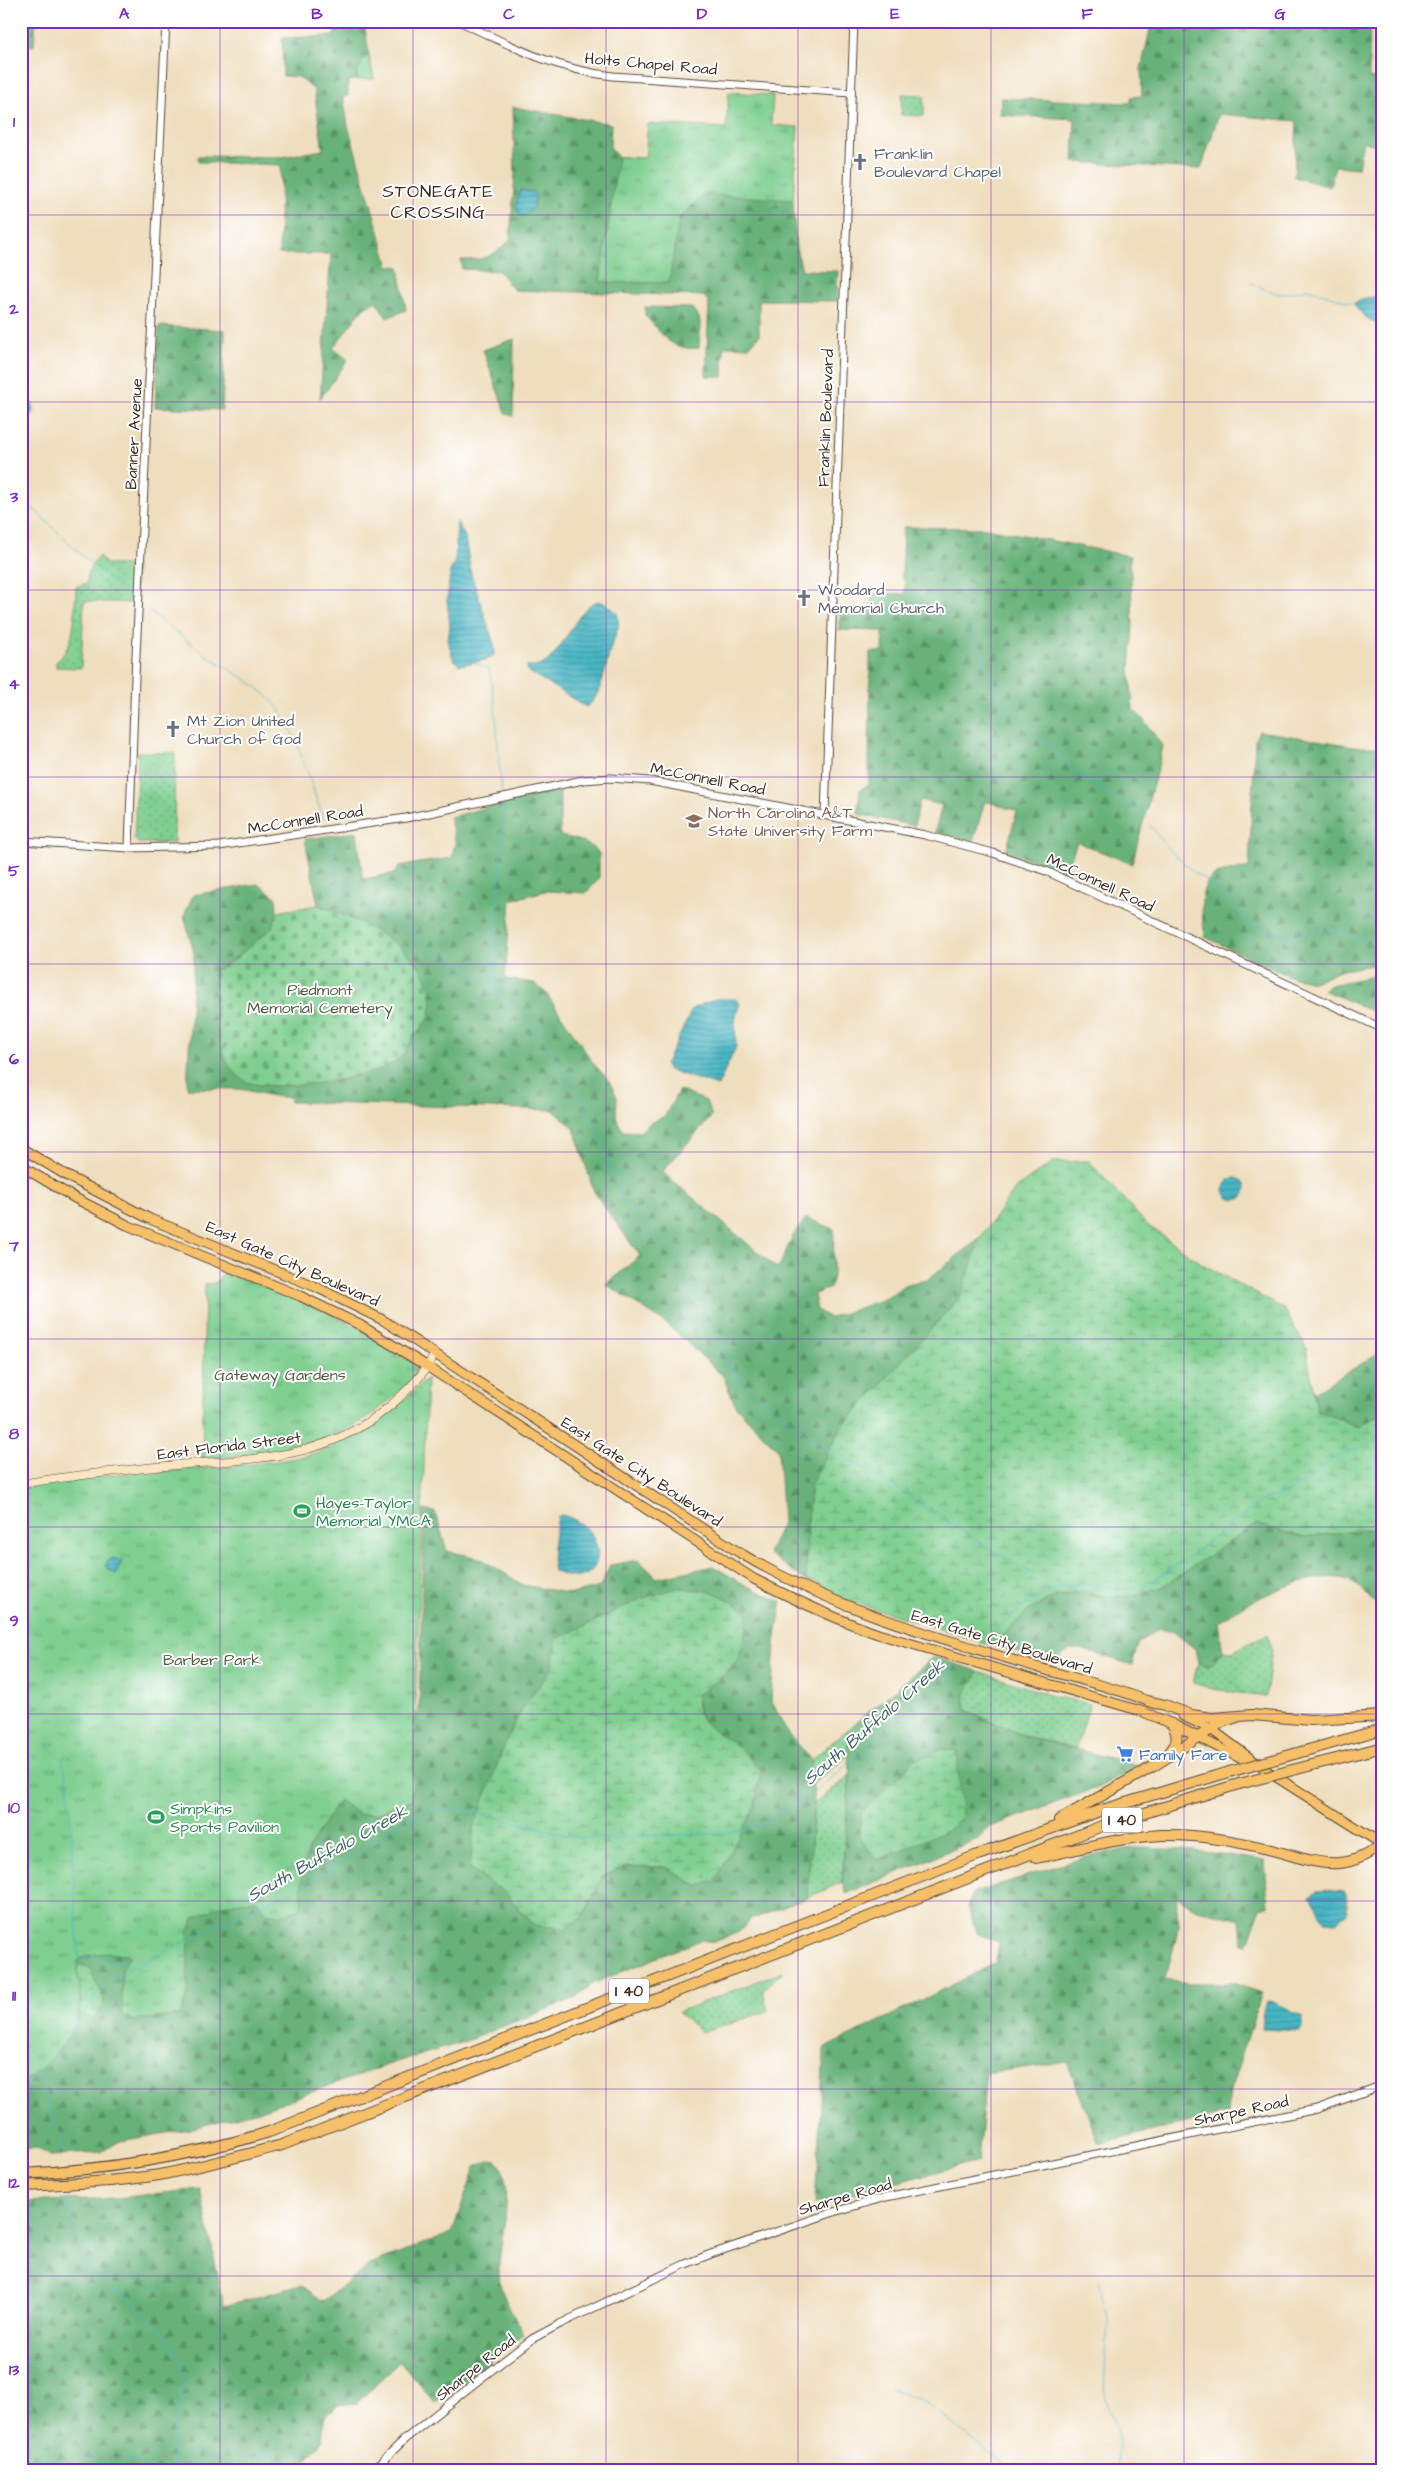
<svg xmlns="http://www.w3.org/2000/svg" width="1404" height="2491" font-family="'Architects Daughter',sans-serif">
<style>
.grass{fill:url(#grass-dots);stroke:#5d7c57}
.forest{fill:url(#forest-firs);stroke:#516e4c;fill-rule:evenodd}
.wetland{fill:url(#wetland-marsh);stroke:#5d7c57}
.cemetery{fill:url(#cemetery-stones);stroke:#5d7c57}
.park{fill:url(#park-tufts);stroke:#5d7c57}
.water{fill:url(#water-rules);stroke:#427070}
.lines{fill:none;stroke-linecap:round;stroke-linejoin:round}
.stream{stroke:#48b5c3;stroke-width:1}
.tertiary-casing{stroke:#564536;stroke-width:9}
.secondary-casing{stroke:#564536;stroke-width:9}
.primary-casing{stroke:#564536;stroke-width:11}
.motorway-casing{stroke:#564536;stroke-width:12}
.tertiary{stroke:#fff;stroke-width:7}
.secondary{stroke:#fbe6c4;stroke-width:8}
.primary{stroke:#f6c06b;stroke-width:9}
.motorway{stroke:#f6c06b;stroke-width:10}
.motorway-bridge-casing{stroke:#564536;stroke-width:12;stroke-linecap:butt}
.motorway-bridge{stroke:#f6c06b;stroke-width:10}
.grid{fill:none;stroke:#7b2cbf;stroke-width:1;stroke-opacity:0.55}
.labels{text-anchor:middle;stroke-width:4;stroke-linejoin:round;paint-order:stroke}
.shield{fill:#fff;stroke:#766a62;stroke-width:1}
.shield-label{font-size:15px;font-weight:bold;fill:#3b2a1e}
.street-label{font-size:16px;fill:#3b2a1e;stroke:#fff}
.worship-label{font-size:16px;fill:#5b616d;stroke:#fff;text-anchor:start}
.education-label{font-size:16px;fill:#785e54;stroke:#fff;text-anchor:start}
.park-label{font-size:16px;fill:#4f5c40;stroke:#fff}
.leisure-label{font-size:16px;fill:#27864d;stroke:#fff;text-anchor:start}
.shop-label{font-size:16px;fill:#366cbe;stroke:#fff;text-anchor:start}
.neighbourhood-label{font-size:18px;letter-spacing:1px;fill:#3b2a1e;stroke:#fff}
.water-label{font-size:18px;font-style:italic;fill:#406260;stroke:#fff}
.neatline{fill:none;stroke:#7b2cbf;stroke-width:2}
.grid-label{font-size:16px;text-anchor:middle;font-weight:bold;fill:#7b2cbf}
</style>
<defs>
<pattern id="grass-dots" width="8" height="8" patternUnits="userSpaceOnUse" patternTransform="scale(1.25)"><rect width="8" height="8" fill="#7fcf90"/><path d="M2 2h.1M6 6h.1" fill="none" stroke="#69a875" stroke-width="1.8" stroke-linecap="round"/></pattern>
<pattern id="forest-firs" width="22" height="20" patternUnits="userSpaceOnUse" patternTransform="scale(1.25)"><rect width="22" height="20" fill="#67b27a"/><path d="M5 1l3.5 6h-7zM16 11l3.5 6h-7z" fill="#569163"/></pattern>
<pattern id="wetland-marsh" width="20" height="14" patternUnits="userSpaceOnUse" patternTransform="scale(1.25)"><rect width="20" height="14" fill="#7fcf90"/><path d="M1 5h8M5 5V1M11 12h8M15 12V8" fill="none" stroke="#69a875"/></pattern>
<pattern id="cemetery-stones" width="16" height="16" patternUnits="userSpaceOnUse" patternTransform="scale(1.25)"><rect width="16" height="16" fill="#7fcf90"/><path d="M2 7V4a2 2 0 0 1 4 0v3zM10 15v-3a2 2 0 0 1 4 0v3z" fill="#69a875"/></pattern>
<pattern id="park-tufts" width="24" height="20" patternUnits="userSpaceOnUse" patternTransform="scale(1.25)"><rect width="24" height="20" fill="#7fcf90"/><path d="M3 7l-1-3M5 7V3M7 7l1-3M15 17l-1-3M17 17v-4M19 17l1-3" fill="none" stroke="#69a875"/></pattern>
<pattern id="water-rules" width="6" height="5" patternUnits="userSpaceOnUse" patternTransform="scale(1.25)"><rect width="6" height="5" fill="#48b5c3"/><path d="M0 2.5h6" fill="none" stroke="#3d939e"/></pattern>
</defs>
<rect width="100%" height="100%" fill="#fff"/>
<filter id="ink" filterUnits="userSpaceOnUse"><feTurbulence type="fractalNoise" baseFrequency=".02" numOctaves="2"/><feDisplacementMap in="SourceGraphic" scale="10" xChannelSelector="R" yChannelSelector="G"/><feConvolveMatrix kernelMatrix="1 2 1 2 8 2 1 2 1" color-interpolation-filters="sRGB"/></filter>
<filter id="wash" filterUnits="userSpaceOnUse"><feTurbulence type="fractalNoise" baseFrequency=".0096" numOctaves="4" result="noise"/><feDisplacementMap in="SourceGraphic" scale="20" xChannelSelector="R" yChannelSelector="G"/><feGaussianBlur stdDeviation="1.12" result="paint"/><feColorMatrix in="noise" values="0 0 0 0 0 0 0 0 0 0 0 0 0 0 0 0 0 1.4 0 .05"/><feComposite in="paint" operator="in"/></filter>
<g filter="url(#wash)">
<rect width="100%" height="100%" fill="#efdebe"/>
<g class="grass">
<path d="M902 94 924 95V116L901 115Z"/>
<path d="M99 556 106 564 136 566 134 603 84 601 81 668 56 667V662C77 645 74 613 76 587L87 583 88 571Z"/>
<path d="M138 752 175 753 174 843H138L134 839Z"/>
<path d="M1267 1634 1272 1649 1266 1697 1213 1689 1193 1683 1198 1663 1210 1666 1223 1651 1232 1652Z"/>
<path d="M978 1671 1053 1696 1090 1704 1076 1748 1024 1736 966 1710 964 1696Z"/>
<path d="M847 1730 849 1755 813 1784 811 1760Z"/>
<path d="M850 1775 842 1882 807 1898 814 1804Z"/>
<path d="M783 1971 763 1990 768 2011 701 2032 678 2012Z"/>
</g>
<g class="forest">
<path d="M27 21H36L34 46 26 45Z"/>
<path d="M336 21H364L369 56 365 57 357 72V80L348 81V96H343L348 126 389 266 399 267 406 310 387 318 376 301 362 310 333 348 348 360 320 399 331 254H279L281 165 198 162V156L281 157 323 150 314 90 299 77 283 76 282 38 334 36Z"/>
<path d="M1152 21H1370L1369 78 1383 81V148L1363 141 1358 168 1335 166 1330 187 1294 177 1297 121 1219 114 1201 169 1073 162 1075 119 1000 115 1001 98 1131 103V97L1142 96 1141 69Z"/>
<path d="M513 107 611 124 610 148 618 157H626L677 205 708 180 793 200 796 248 802 270 838 271 837 301 759 300V336L749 347 724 346 723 377 706 376 709 301 703 296 514 290 499 271 462 269 461 260C485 260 493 257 510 240L515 174Z"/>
<path d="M645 307 691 308C705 316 699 334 699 348 670 351 662 334 645 315Z"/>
<path d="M159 326 225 330 222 410 155 407Z"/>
<path d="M514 339 513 416 506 414 483 350Z"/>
<path d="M903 527 987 528 1130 556 1133 627 1130 669 1133 709 1143 719 1163 747 1132 864 1077 842 1065 874 1035 861 1006 851 1017 811 985 801 973 842 935 832 942 805 920 800 914 826 858 814 860 790 869 784 870 652H883V631L839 630 840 609 871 611V593L905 594V582L902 578Z"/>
<path d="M1259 731 1361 747H1383V963L1337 971 1314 982 1291 977 1205 937C1203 919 1195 883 1217 874 1227 870 1239 871 1249 867L1255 739Z"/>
<path d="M560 788V836C576 839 587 841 599 853V879L586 893 545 891 511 900 505 979 534 983 546 993 594 1064 609 1081 617 1097 616 1118 623 1131 640 1132 652 1122 665 1116 679 1090 706 1101 712 1116 662 1172 778 1269 793 1236 806 1218 834 1229 833 1276 830 1288 814 1294 817 1310 830 1318 882 1300 907 1284 927 1280 980 1238 961 1296 841 1428 811 1484 807 1522 806 1581 768 1553 783 1521 778 1450 736 1407 723 1376 667 1324 606 1284 640 1256 594 1192 574 1128 553 1110 290 1102V1097H278L240 1089 187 1088 194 953 184 916 193 895 258 884 276 897C277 907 278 919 272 928 264 939 227 964 214 971L219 1040 398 1060 411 1041 344 915 318 905 305 839 357 832 363 879 396 873 399 866 452 858 455 842 450 817Z"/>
<path d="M1383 974V1016L1323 990 1330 985Z"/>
<path d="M1383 1351V1413L1358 1427 1317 1410 1314 1392Z"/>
<path d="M424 1510 435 1512 447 1551 480 1558 523 1585 572 1594 600 1587 610 1565 639 1560 657 1578 713 1566 747 1586 782 1602 775 1643 771 1700 785 1728 811 1760 814 1804 807 1898 750 1920 739 1932 714 1942 701 1940 594 1983 573 1999 461 2043 396 2062 258 2111 189 2129 120 2141 101 2152 51 2156 35 2148 21 2149V1998L63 1957 304 1808 411 1734 419 1708ZM732 1669 697 1695C694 1724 718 1733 739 1748L698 1886 665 1867 626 1866 602 1877 583 1917 534 1925 505 1893 471 1869 526 1702 551 1670Z"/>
<path d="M1256 1524 1302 1537 1383 1528 1381 1608C1371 1601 1366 1590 1356 1584 1322 1562 1246 1602 1218 1622L1223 1651 1210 1666 1198 1663 1195 1649 1174 1632 1159 1629 1139 1642 1132 1665 1080 1649H1069L1057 1660 1047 1661 992 1645 1028 1611 1056 1596 1083 1591 1104 1596 1162 1587Z"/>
<path d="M934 1657 978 1671 964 1696 966 1710 1024 1736 1141 1766 1102 1786 990 1827 978 1839 846 1894 842 1882 850 1775 847 1730Z"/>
<path d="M1131 1848C1177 1848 1220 1853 1265 1861L1268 1906 1261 1908 1247 1945 1242 1944 1240 1920 1194 1908 1176 1896C1183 1930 1173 1946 1165 1979L1188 1983H1234L1262 1993 1230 2091 1228 2113 1099 2144 1067 2062 986 2073 978 2161 815 2204 824 2049 996 1963 999 1942 978 1934 967 1907 973 1893 1085 1857Z"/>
<path d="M490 2160 497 2161C518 2185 498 2241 499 2271 499 2295 514 2315 524 2335L435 2403 400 2361 357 2403 338 2405 324 2417 322 2443 298 2468 300 2470H21V2202L116 2198 200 2189 224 2306 301 2285 323 2301 370 2265 452 2233 475 2167Z"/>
</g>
<g class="wetland">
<path d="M1089 1161 1146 1224 1204 1265 1284 1309 1306 1348 1317 1410 1358 1427 1383 1413V1528L1302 1537 1256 1524 1162 1587 1130 1596H1104L1083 1591 1056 1596 1028 1611 992 1645 840 1598 816 1582 806 1581 807 1522 811 1484 841 1428 961 1296 980 1238 1016 1188 1053 1162Z"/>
<path d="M678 1588C705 1589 730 1594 748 1615 741 1666 737 1665 697 1695 693 1726 719 1731 739 1748 747 1755 753 1763 761 1771L754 1808 715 1881 698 1886 665 1867 626 1866 602 1877 583 1917 565 1928 534 1925 505 1893 470 1869 474 1826 508 1736 526 1702 551 1670 557 1639 643 1598Z"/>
<path d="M943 1749 957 1751 962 1817 949 1830 877 1860 859 1837 861 1813 916 1759Z"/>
<path d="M63 1957 90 1968 105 2003 94 2019 58 2003Z"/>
</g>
<path class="cemetery" d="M318 905C361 921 444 956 430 1014 429 1021 420 1029 415 1035 409 1043 405 1055 398 1060 375 1079 274 1093 247 1082 243 1080 238 1076 235 1073 213 1051 216 999 214 971L230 963 272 928 277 912Z"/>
<g class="park">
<path d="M369 56 374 79 357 80V72L365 57Z"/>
<path d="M729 92 773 95 771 125 798 127 793 200 704 194 679 218 669 283 600 282 618 157 645 158 648 124 726 128Z"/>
<path d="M224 1272 295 1297 363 1330 413 1363 416 1372 413 1377C353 1446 287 1452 202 1459L205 1284 215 1283Z"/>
<path d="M427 1378 412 1800 393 1805 379 1813 358 1814 339 1800 308 1849 302 1877 301 1907C289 1915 280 1916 266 1913L256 1899 224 1905 195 1917 189 1930 187 1998 180 2015 133 2021 122 2013V1971L129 1954C109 1954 94 1950 77 1961 78 1975 81 1990 80 2003 78 2039 45 2064 21 2086V1489C84 1473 156 1472 221 1467 253 1464 284 1462 315 1453 360 1439 395 1410 427 1378Z"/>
</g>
<g class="water">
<path d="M520 190 532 192 536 195 533 208 524 216 520 215 516 206Z"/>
<path d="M1383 296V326C1370 321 1361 316 1354 303L1366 298Z"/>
<path d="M29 400 33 404 34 412 25 424 21 442V401Z"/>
<path d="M457 522 465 537 471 574 494 644 495 654 487 660 460 665 453 659 448 641 450 626 447 601 450 572 455 561Z"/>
<path d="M598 601C606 603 613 607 617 614 622 625 614 638 611 647 606 663 602 698 586 707L526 670 527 666C558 676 573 606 598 601Z"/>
<path d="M716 999H735L740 1003 735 1019 736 1047 718 1086 669 1070 665 1065 693 1008Z"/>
<circle cx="1235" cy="1189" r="11"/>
<path d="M562 1515C615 1528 606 1598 554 1571 549 1559 556 1529 558 1516Z"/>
<path d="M112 1558 122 1561 116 1575 105 1566 107 1562Z"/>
<path d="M1336 1890 1344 1891 1347 1896V1914L1336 1922 1325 1921 1310 1896 1316 1891Z"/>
<path d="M1271 2001 1302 2016V2028L1299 2031 1261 2029 1263 2012 1267 2002Z"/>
</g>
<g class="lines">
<g class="stream">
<path d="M1251 283 1275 293 1282 294 1308 289 1355 304"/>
<path d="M21 497 91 564 131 595"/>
<path d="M149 611C168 625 187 641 206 655 232 672 260 684 279 709 296 731 313 790 323 819"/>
<path d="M968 630 973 633 990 676 1011 715 1058 753 1083 778 1147 817"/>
<path d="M477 664 489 669C498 710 497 751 502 793"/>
<path d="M1151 826 1167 848 1195 873 1218 888 1246 920 1275 932 1289 935 1339 930 1349 933 1363 942 1380 962"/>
<path d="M332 842C333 854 334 869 342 879 359 901 383 914 406 929 424 941 439 959 460 966 477 978 496 991 511 1006 549 1042 577 1092 601 1138 611 1158 609 1180 622 1199L667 1243 740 1381 758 1397 812 1438 897 1488 987 1547 1025 1570 1063 1586"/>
<path d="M497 995 494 933 499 892 503 805"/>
<path d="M978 1646C1010 1618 1041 1582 1087 1584 1103 1584 1119 1593 1135 1587 1185 1568 1223 1528 1266 1498 1298 1494 1311 1474 1336 1457 1346 1451 1359 1450 1369 1444 1374 1440 1377 1434 1383 1430"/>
<path d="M21 1720 31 1729"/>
<path d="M44 1742 62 1760 68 1784 79 1958 97 1957 132 1966"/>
<path d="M40 2073C44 2103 60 2127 63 2156"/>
<path d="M21 2089 54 2060 98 1992 134 1966 295 1889 348 1859 404 1821 437 1809H454L474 1811 574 1837 615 1839 642 1836 725 1833 752 1828 765 1823 815 1791 862 1753 960 1662"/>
<path d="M68 2195 72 2234 80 2260 92 2273 131 2300 166 2335 180 2361 184 2384 173 2432V2470"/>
<path d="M1099 2278 1108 2323 1104 2388 1109 2412 1116 2426 1119 2443 1117 2470"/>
<path d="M891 2388 927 2404 1011 2470"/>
</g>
</g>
</g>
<g filter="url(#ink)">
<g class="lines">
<g class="tertiary-casing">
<g id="tertiary">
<path d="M459 21C509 45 556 70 613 76L851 93"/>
<path d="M825 815 854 21"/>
<path d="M21 841 129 848 219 846 406 818 583 780 611 778 650 781 925 835 993 853 1046 871 1383 1029"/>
<path d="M129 848 135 677 166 21"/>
<path d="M373 2470 405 2439 471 2386 532 2339 560 2324 683 2265 711 2254 837 2211 886 2197 1317 2109 1383 2085"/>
</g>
</g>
<g class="secondary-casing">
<path id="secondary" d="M21 1484C72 1475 124 1470 176 1465 257 1458 325 1461 391 1405 408 1390 425 1374 435 1353"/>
</g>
<g class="primary-casing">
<g id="primary">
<path d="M21 1148 69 1177 150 1219 316 1287 383 1320 740 1553C835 1610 937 1637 1043 1669 1079 1680 1119 1688 1155 1704"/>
<path d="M21 1166 73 1197 127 1225 300 1296 360 1325 428 1367 754 1579C795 1600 835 1619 878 1634L1141 1711 1172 1724 1244 1760"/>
<path d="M1183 1716 1211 1729 1267 1771 1382 1844"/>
</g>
</g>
<g class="motorway-casing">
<g id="motorway">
<path d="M1148 1701 1165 1705 1191 1715 1212 1718 1252 1715 1311 1720 1383 1716"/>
<path d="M1169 1753C1178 1743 1179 1735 1172 1724"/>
<path d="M1294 1754 1383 1729"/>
<path d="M1312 1765 1383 1747"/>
<path d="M1059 1820 1152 1767 1222 1722 1237 1717"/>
<path d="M1036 1858C1078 1849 1120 1837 1163 1835 1200 1834 1237 1841 1272 1850 1292 1855 1317 1865 1339 1863 1355 1862 1371 1853 1383 1843"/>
<path d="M21 2174C105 2170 188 2157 269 2132L975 1856 1102 1810 1229 1772"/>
<path d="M21 2186C67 2184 114 2182 159 2175 201 2167 241 2156 282 2145L1102 1826 1239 1784"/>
</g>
</g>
<use href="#tertiary" class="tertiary"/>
<use href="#secondary" class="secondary"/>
<use href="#primary" class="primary"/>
<use href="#motorway" class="motorway"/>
<g class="motorway-bridge-casing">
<g id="motorway-bridge">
<path d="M1229 1772 1294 1754"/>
<path d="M1239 1784 1312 1765"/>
</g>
</g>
<use href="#motorway-bridge" class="motorway-bridge"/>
</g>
</g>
<path class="grid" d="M220 21V2470M413 21V2470M606 21V2470M798 21V2470M991 21V2470M1184 21V2470M21 215H1383M21 402H1383M21 590H1383M21 777H1383M21 964H1383M21 1152H1383M21 1339H1383M21 1527H1383M21 1714H1383M21 1901H1383M21 2089H1383M21 2276H1383"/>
<defs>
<g id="church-bare" transform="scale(1.35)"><path d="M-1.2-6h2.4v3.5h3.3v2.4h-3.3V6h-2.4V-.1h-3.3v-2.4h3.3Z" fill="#6b7280" stroke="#fff" stroke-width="2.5" paint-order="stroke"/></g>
<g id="university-bare" transform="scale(1.35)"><path d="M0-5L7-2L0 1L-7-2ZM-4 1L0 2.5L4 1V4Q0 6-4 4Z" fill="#8d6e63" stroke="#fff" stroke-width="2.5" paint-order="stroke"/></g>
<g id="stadium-bare" transform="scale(1.35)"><path d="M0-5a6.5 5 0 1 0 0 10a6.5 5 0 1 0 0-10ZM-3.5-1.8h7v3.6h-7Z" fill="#2e9e5b" stroke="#fff" stroke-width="2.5" paint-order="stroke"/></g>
<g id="supermarket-bare" transform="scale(1.35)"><path d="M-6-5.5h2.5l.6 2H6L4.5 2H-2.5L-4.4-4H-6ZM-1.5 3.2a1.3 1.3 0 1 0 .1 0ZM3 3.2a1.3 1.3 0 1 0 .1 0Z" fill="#3f7fe0" stroke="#fff" stroke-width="2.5" paint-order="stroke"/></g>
</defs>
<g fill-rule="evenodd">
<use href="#church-bare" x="860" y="162"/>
<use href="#church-bare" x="804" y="598"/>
<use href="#church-bare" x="173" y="729"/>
<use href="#university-bare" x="694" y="821"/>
<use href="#stadium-bare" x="302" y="1511"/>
<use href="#supermarket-bare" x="1125" y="1754"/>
<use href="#stadium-bare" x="156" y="1817"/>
</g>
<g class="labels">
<g class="shield">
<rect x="1102" y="1807.5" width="40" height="25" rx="4"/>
<rect x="609" y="1978.5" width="40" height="25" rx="4"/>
</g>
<g class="shield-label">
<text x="1122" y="1825">I 40</text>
<text x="629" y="1996">I 40</text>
</g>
<g class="street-label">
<text transform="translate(651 63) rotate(5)" y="6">Holts Chapel Road</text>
<text transform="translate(825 418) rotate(-88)" y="6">Franklin Boulevard</text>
<text transform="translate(133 434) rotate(-87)" y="6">Banner Avenue</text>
<text transform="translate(708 778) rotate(11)" y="6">McConnell Road</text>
<text transform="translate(305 819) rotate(-9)" y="6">McConnell Road</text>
<text transform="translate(1101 882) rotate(25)" y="6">McConnell Road</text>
<text transform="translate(293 1263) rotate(24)" y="6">East Gate City Boulevard</text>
<text transform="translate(229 1445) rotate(-7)" y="6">East Florida Street</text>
<text transform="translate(642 1471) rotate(33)" y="6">East Gate City Boulevard</text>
<text transform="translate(1002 1641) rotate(17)" y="6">East Gate City Boulevard</text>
<text transform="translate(1241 2110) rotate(-12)" y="6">Sharpe Road</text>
<text transform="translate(845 2196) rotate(-16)" y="6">Sharpe Road</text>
<text transform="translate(475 2367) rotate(-38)" y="6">Sharpe Road</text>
</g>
<g class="worship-label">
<text x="874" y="159">Franklin<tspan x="874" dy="18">Boulevard Chapel</tspan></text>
<text x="818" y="595">Woodard<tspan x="818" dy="18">Memorial Church</tspan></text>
<text x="187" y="726">Mt Zion United<tspan x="187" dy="18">Church of God</tspan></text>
</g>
<g class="education-label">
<text x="708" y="818">North Carolina A&amp;T<tspan x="708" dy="18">State University Farm</tspan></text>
</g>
<g class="park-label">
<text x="320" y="995">Piedmont<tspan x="320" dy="18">Memorial Cemetery</tspan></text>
<text x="280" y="1380">Gateway Gardens</text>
<text x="212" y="1665">Barber Park</text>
</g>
<g class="leisure-label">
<text x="316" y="1508">Hayes-Taylor<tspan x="316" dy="18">Memorial YMCA</tspan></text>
<text x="170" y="1814">Simpkins<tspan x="170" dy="18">Sports Pavilion</tspan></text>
</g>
<g class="shop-label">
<text x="1139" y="1760">Family Fare</text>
</g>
<g class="neighbourhood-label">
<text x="438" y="197">STONEGATE<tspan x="438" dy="21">CROSSING</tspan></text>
</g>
<g class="water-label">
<text transform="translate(874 1722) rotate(-41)" y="6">South Buffalo Creek</text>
<text transform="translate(327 1853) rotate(-29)" y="6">South Buffalo Creek</text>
</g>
</g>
<rect width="1404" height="2491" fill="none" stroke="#fff" stroke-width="55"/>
<rect x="28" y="28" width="1348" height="2436" class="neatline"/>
<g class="grid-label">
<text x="124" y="19">A</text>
<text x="317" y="19">B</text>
<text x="509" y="19">C</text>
<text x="702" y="19">D</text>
<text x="895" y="19">E</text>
<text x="1087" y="19">F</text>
<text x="1280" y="19">G</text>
<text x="14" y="127">1</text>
<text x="14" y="314">2</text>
<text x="14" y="502">3</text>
<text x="14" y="689">4</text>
<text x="14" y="876">5</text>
<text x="14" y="1064">6</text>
<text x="14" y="1251">7</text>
<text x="14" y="1439">8</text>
<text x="14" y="1626">9</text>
<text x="14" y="1813">10</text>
<text x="14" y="2001">11</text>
<text x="14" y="2188">12</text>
<text x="14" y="2375">13</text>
</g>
</svg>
